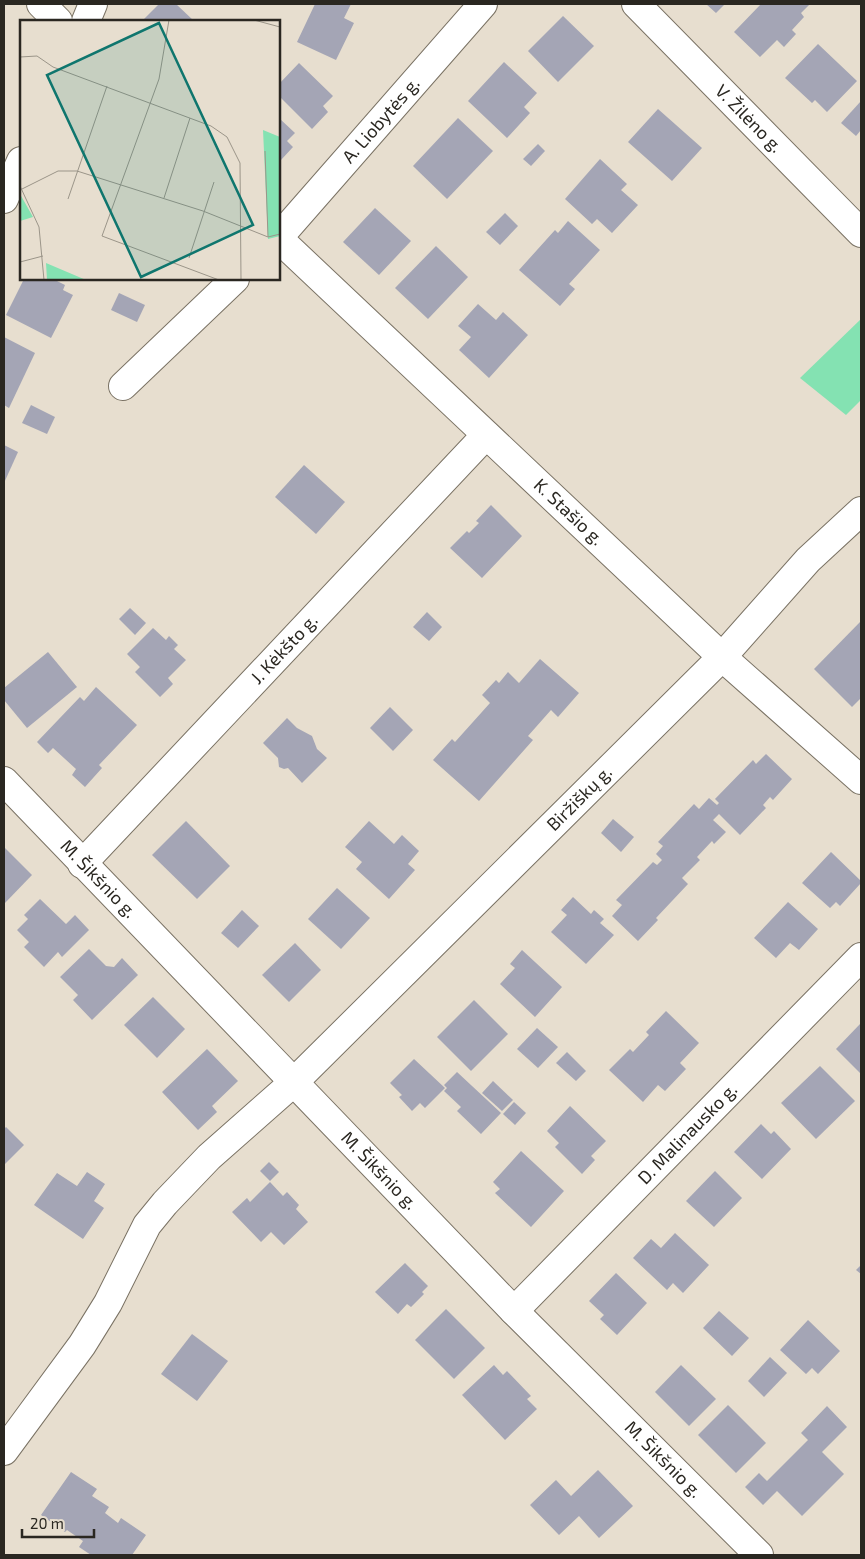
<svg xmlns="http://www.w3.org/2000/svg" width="865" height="1559" font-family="'Exo 2',sans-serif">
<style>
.green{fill:#84e2b2}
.building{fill:#a4a5b5}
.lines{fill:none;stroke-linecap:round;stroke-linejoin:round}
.minor-casing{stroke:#7a7264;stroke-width:30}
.minor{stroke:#fff;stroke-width:28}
.labels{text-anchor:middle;stroke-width:4;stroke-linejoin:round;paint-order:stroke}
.street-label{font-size:18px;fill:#2a2721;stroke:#e7decf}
.inset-road{fill:none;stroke:#9b9589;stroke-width:1}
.view{fill:#0f766e;fill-opacity:0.15;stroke:#0f766e;stroke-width:2.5}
.inset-edge{fill:none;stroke:#2a2721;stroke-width:2.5}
</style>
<rect width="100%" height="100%" fill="#e7decf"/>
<path class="green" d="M861 319V400L846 415 800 378Z"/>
<g class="building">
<path d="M159 4H176L194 21H142Z"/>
<path d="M315 4H351L344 18 354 23 336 60 297 42Z"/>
<path d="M706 4H725L716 13Z"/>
<path d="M761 4H810L801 13 804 17 792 30 796 34 784 47 777 40 760 57 734 32Z"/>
<path d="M563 16 594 46 558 82 528 51Z"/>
<path d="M818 44 857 81 827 112 815 100 812 103 785 78Z"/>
<path d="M504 62 537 93 524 107 530 113 507 138 468 101Z"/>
<path d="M299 63 333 96 323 106 328 112 312 129 279 96V84Z"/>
<path d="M861 101V130L856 136 841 123Z"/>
<path d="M658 109 702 148 672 181 628 142Z"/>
<path d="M279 118 295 133 287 141 293 147 281 160 279 158Z"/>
<path d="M458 118 493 151 447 199 413 166Z"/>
<path d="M538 144 545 151 531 166 523 159Z"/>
<path d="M600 159 627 184 621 190 638 205 612 233 597 219 592 224 565 199Z"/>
<path d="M375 208 411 241 379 275 343 242Z"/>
<path d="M505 213 518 226 500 245 486 232Z"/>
<path d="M568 221 600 250 569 284 575 289 560 306 519 270 555 230 558 233Z"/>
<path d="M436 246 468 277 428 319 395 288Z"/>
<path d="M24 279 45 281 53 279 65 285 63 290 73 295 51 338 6 315Z"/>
<path d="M119 293 145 305 137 322 111 310Z"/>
<path d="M478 304 496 320 503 312 528 335 489 378 459 350 471 337 458 326Z"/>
<path d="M4 337 35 353 9 408 4 405Z"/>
<path d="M31 405 55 417 47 434 22 423Z"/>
<path d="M4 445 18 452 4 483Z"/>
<path d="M304 465 345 502 316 534 275 497Z"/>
<path d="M491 505 522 536 482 578 450 548 467 531 469 533 479 523 476 521Z"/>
<path d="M130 608 146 623 135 635 119 619Z"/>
<path d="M427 612 442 627 429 641 413 627Z"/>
<path d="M861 621V698L852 707 814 669Z"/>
<path d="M153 628 166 640 169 636 178 645 174 649 186 660 168 678 173 684 160 697 135 672 140 667 127 654Z"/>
<path d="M48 652 77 687 27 728 4 700V688Z"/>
<path d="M540 659 579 693 558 717 551 710 528 736 533 740 479 801 433 760 452 739 455 742 490 703 482 695 496 680 499 683 508 672 519 683Z"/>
<path d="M96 687 137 725 99 765 102 768 85 787 72 775 76 769 53 748 48 753 37 742 80 697 84 701Z"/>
<path d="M390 707 413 730 393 751 370 728Z"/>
<path d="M287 718 297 728 312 736 317 749 327 758 302 783 288 768 284 769 279 767 278 758 263 743Z"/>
<path d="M766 754 792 779 773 800 770 797 763 805 766 808 740 835 719 814 713 820 726 832 714 844 712 841 697 857 700 860 682 878 688 884 656 918 658 920 638 941 612 916 622 905 616 900 653 862 657 865 662 860 656 854 663 846 658 842 694 804 699 809 709 798 717 805 719 803 715 799 753 760 756 764Z"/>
<path d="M613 819 634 837 621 852 601 833Z"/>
<path d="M186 821 230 866 197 899 152 855Z"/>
<path d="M369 821 394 844 402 835 419 851 408 864 415 870 389 899 356 869 362 862 345 847Z"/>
<path d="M4 847 32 875 4 904Z"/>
<path d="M831 852 861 881V883L840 906 836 902 830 908 802 883Z"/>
<path d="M337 888 370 918 341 949 308 919Z"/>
<path d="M573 897 591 914 594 910 604 919 600 923 614 935 586 964 551 932 567 915 561 910Z"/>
<path d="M40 899 66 924 75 915 89 930 62 957 58 952 44 967 24 947 29 942 17 930 28 919 24 915Z"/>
<path d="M788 902 818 929 799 950 790 943 776 958 754 938Z"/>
<path d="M242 910 259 926 238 948 221 933Z"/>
<path d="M295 943 321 970 289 1002 262 975Z"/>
<path d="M89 949 106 966 114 967 122 958 138 975 92 1020 73 1000 78 995 60 977Z"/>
<path d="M522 950 562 987 535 1017 500 984 515 968 510 964Z"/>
<path d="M153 997 185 1029 157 1058 124 1025Z"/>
<path d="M474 1000 508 1034 471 1071 437 1037Z"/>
<path d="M666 1011 699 1043 680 1063 686 1069 665 1091 658 1085 643 1102 609 1070 630 1049 633 1052 649 1035 646 1032Z"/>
<path d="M861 1023V1074L836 1049Z"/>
<path d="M537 1028 558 1047 538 1068 517 1049Z"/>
<path d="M207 1049 238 1081 212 1106 217 1112 198 1130 162 1092Z"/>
<path d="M567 1052 586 1071 576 1081 556 1063Z"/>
<path d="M414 1059 445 1088 425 1108 420 1103 412 1111 399 1097 402 1095 390 1083Z"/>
<path d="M820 1066 855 1101 816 1139 781 1103Z"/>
<path d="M457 1072 501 1113 481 1134 457 1111 461 1107 444 1091 447 1088 444 1085Z"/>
<path d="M493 1081 513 1100 502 1111 482 1093Z"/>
<path d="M514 1102 526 1113 515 1125 503 1114Z"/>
<path d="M570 1106 606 1141 591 1156 595 1160 582 1174 555 1147 559 1143 547 1131Z"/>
<path d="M761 1124 771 1134 774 1131 791 1149 762 1179 734 1152Z"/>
<path d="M6 1127 24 1145 4 1165V1129Z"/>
<path d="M521 1151 564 1191 531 1227 495 1193 500 1189 493 1182Z"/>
<path d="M269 1162 279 1172 270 1181 260 1171Z"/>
<path d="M715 1171 742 1198 714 1227 686 1201Z"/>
<path d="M87 1172 105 1184 94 1201 104 1208 83 1239 34 1205 57 1173 77 1186Z"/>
<path d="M270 1182 283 1196 287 1192 299 1205 296 1209 308 1222 284 1245 271 1232 261 1242 232 1212 247 1198 250 1202Z"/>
<path d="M675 1233 709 1265 683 1293 673 1283 667 1290 633 1258 651 1239 661 1248Z"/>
<path d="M405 1263 428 1286 422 1292 424 1294 411 1307 407 1304 398 1314 375 1292Z"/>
<path d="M861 1265V1274L856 1270Z"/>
<path d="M616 1273 647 1303 617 1335 600 1319 604 1315 589 1301Z"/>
<path d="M446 1309 485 1348 454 1379 415 1340Z"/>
<path d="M719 1311 749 1338 732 1356 703 1328Z"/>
<path d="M808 1320 840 1351 818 1374 812 1368 806 1374 780 1350Z"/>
<path d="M192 1334 228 1361 197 1401 161 1374Z"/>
<path d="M770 1357 787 1373 764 1397 748 1381Z"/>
<path d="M494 1365 503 1375 507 1371 531 1396 527 1399 537 1409 505 1440 462 1395Z"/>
<path d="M681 1365 716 1399 689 1426 655 1392Z"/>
<path d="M728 1405 766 1443 736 1473 698 1435Z"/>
<path d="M827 1406 847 1427 822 1452 844 1474 802 1516 777 1491 763 1505 745 1487 759 1473 767 1481 808 1440 801 1433Z"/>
<path d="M598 1470 633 1506 599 1538 579 1516 559 1535 530 1505 556 1480 571 1496Z"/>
<path d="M71 1472 97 1489 92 1496 109 1507 105 1513 118 1523 121 1518 146 1535 132 1555H91L79 1547 83 1541 67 1530 65 1532 41 1515Z"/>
</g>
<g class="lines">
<g class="minor-casing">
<g id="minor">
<path d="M41 4 58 21"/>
<path id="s1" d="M636 4 861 233"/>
<path d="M86 21 93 4"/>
<path d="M4 199 21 161"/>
<path id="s2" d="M279 237 483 4"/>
<path id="s3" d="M279 239 722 657 861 780"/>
<path d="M123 386 235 279"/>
<path id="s4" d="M4 781 514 1311 759 1555"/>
<path id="s5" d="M82 864 486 435"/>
<path id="s6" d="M514 1311 861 957"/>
<path id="s7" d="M4 1451 82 1345 108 1303 147 1225 165 1203 209 1157 294 1082 722 657 808 560 861 511"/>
</g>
</g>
<use href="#minor" class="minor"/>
</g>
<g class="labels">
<g class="street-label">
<text dy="6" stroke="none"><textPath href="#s1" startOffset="161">V. Žilėno g.</textPath></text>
<text dy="6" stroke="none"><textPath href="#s2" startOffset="155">A. Liobytės g.</textPath></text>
<text dy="6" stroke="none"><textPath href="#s3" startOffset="398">K. Stašio g.</textPath></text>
<text dy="6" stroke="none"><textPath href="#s5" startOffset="295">J. Kėkšto g.</textPath></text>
<text dy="6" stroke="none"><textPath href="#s7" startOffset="876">Biržiškų g.</textPath></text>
<text dy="6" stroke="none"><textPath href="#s4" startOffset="136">M. Šikšnio g.</textPath></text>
<text dy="6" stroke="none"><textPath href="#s6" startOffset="248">D. Malinausko g.</textPath></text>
<text dy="6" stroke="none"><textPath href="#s4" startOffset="541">M. Šikšnio g.</textPath></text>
<text dy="6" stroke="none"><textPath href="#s4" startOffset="946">M. Šikšnio g.</textPath></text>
</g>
</g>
<g transform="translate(20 20)">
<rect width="260" height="260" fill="#e7decf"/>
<path d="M243 110 260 117V216L248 219ZM0 174 13 197 0 201ZM26 243 66 260H27Z" fill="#84e2b2"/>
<path class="inset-road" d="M149 0 139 59 82 216 199 260M234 0 260 7M0 37 17 36 33 47 191 106 207 117 220 143 221 260M245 131 248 217 260 214M0 166 19 207 24 260M2 169 38 151H57L183 191 248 217M144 178 170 98M48 179 87 66M169 238 194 162M0 242 23 236"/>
<path class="view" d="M139 3 233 205 121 257 27 55Z"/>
<rect width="260" height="260" class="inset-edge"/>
</g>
<rect width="865" height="1559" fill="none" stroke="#2a2721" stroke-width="10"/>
<path d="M22 1529v8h72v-8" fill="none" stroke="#2a2721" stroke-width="2.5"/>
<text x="30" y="1529" font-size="15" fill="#2a2721" stroke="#e7decf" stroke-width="4" paint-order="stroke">20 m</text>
</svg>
